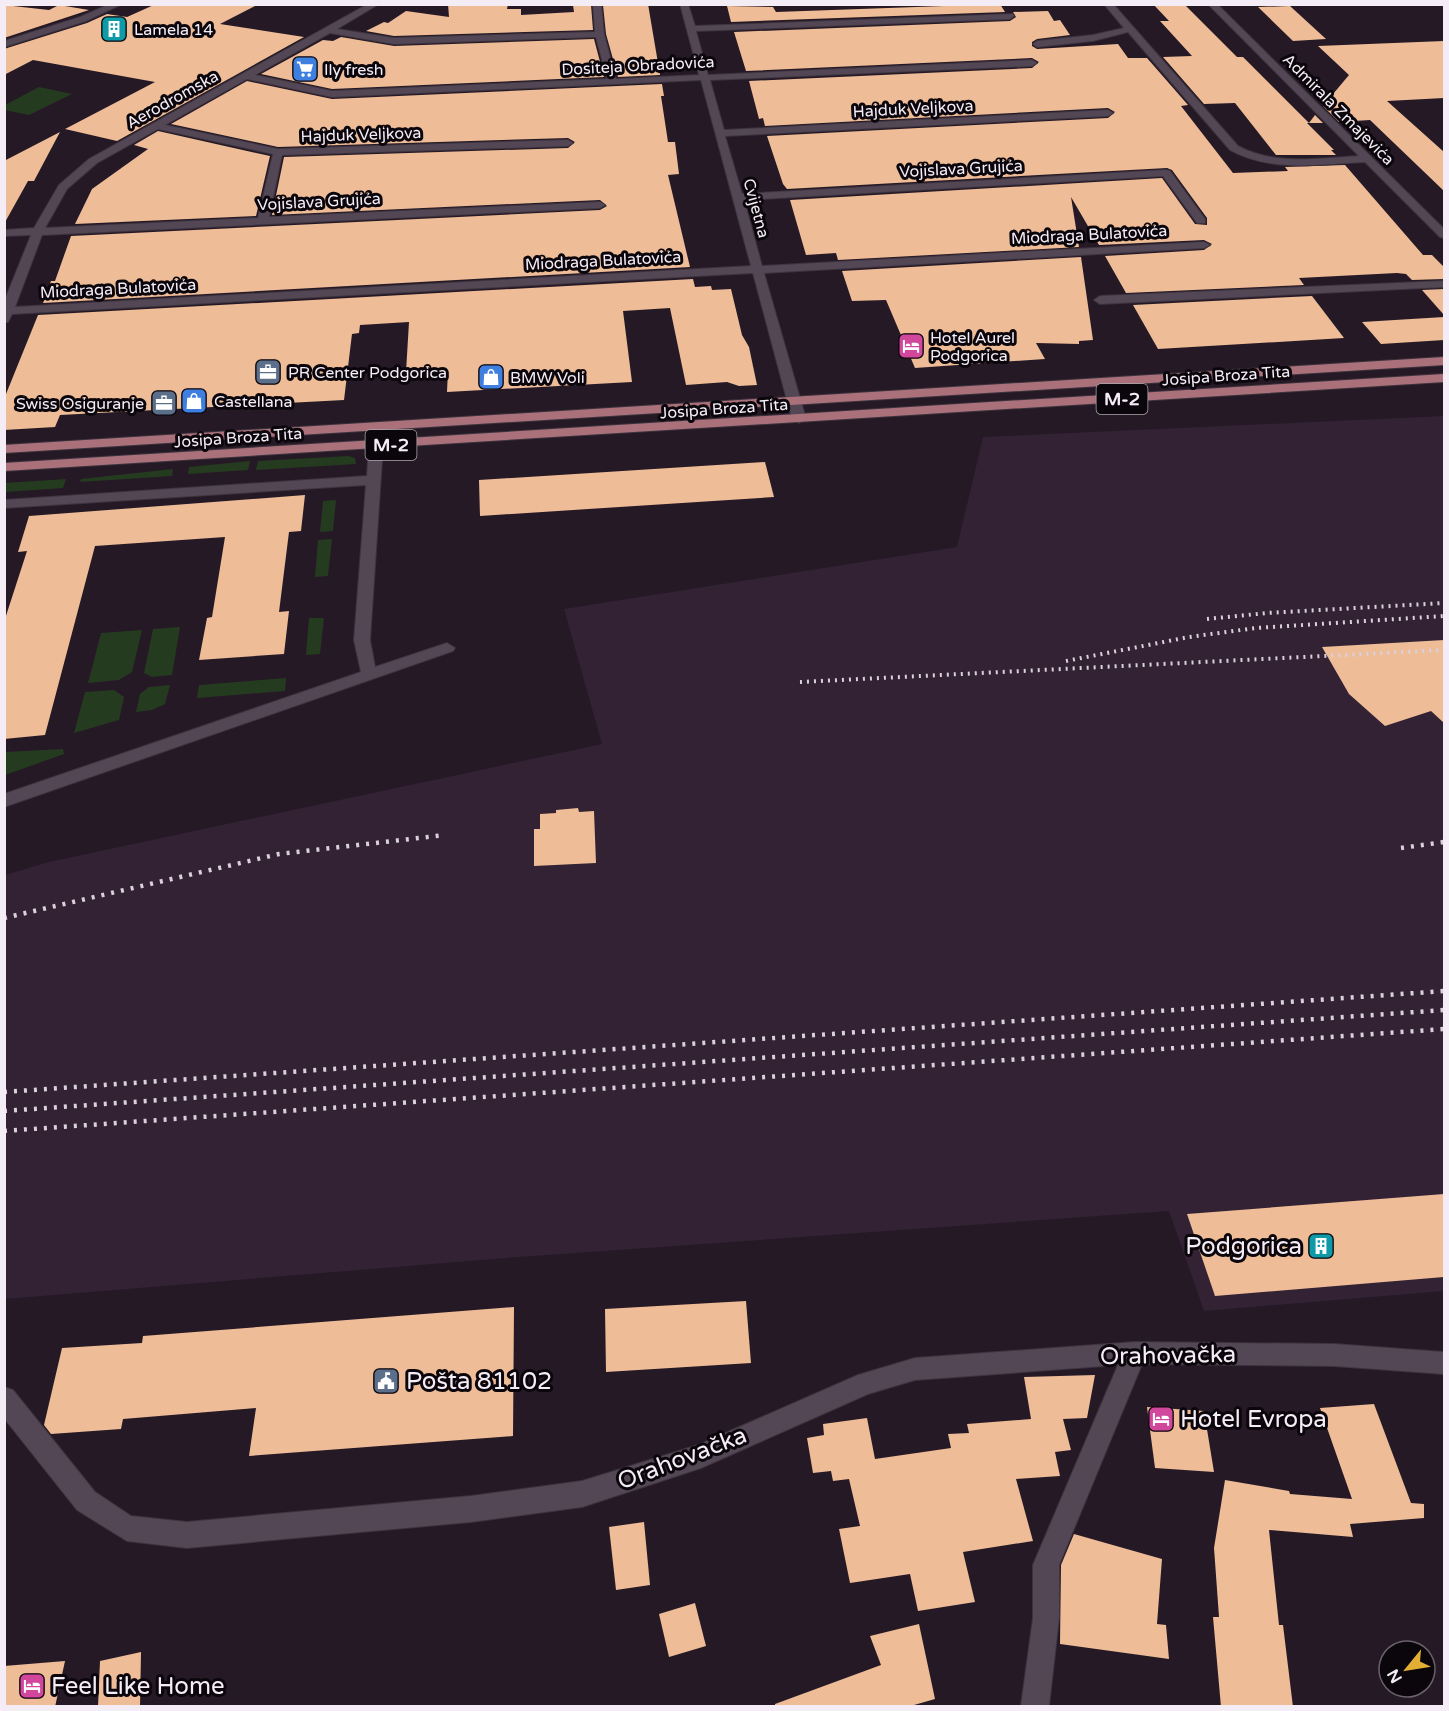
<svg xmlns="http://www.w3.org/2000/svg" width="1449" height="1711" font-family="'Varela Round',sans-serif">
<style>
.built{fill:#322234}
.green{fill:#253b1f}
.building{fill:#eebc97}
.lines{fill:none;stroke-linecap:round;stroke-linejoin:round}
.minor-casing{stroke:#3c333d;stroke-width:2}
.primary-casing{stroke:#3c333d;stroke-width:2}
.minor{fill:#534655;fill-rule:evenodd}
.primary{fill:#aa717a;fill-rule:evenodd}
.rail-far1{stroke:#dad1db;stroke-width:4;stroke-dasharray:2 5;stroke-linecap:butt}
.rail{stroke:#dad1db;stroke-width:4.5;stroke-dasharray:3 7;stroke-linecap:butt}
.labels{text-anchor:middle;stroke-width:6;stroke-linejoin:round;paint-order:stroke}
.far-poi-label{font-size:16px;fill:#f5edf6;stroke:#0b060c;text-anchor:start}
.far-street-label{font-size:16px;fill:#f5edf6;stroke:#0b060c}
.shield{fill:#0b060c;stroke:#afa8b0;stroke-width:1.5}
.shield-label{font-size:18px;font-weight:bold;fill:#f5edf6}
.near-poi-label{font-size:24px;fill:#f5edf6;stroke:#0b060c;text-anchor:start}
.near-street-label{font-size:24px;fill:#f5edf6;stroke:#0b060c}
</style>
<rect width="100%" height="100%" fill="#251926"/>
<path class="built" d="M1444 416V1291L1204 1311 1169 1211 506 1258 5 1299V875L49 862 602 744 564 609 957 547 983 437Z"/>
<g class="green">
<path d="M39 87 72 94 29 115 5 110V105Z"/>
<path d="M348 456 355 458 356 464 256 470 258 461Z"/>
<path d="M250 461 248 470 188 474 189 467Z"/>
<path d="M173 469 172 476 80 482 81 479Z"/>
<path d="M66 479 63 488 5 492V483Z"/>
<path d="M336 500 333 531 320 532 323 501Z"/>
<path d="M332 539 328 576 315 577 318 540Z"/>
<path d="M309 618H324L320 654 306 655Z"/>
<path d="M180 627 172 675 152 677 144 673 153 629Z"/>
<path d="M142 630 132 672 119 680 88 683 101 633Z"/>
<path d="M286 678 285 691 197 698 199 685Z"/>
<path d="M170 685 165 704 152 710 136 712 140 694 149 687Z"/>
<path d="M114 690 124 697 119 720 74 733 85 692Z"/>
<path d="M63 749 64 754 5 775V752Z"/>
</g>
<g class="building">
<path d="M156 4H259L220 24 304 37 117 141 65 129 155 82 33 60 4 75V49L87 23 107 14 127 17Z"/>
<path d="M448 4H508L507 9H521V15L574 12 573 5H591L593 30 394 36 366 31 384 22 388 23 406 11 449 17Z"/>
<path d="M648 4 660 75 618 77 606 34 603 5Z"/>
<path d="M1000 4 1005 12 731 22 727 6 773 7 776 12Z"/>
<path d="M1153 4H1184L1237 57H1243L1309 123 1315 115 1323 123H1307L1334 150H1331L1336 155H1276L1235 103 1204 104 1163 57 1192 56 1160 21H1169Z"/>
<path d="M4 5 49 10 59 5 89 10 4 38Z"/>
<path d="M1290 6 1326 39 1293 41 1258 7Z"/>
<path d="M1048 11 1054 21 1060 20 1070 35 1037 39 1032 42V46L1037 49 1118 44 1128 58H1147L1188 105 1181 106 1233 173 1288 171 1285 167 1345 165 1423 255H1432L1444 267V279L1412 280 1406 274 1397 273 1299 278 1304 285 1126 293 1105 256 1204 250 1212 244 1204 240 1099 245 1071 197 1079 247 838 260 836 253 806 255 790 200 1162 178 1195 224 1207 225V218L1172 170 1167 168 787 189 783 184 767 136 1108 118 1115 112 1108 108 765 126 763 118 759 119 749 81 1032 68 1039 62 1032 58 746 71 734 32 1010 21 1016 17 1013 12Z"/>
<path d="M341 37 394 46 594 39 604 77 332 89 261 74 323 40 333 41Z"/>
<path d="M1444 41V98L1387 101 1444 152V191L1370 120 1339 122 1323 106 1349 75 1318 46Z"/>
<path d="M247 81 332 99 662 84 664 96H661L668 142H675L679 174 668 175 690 267 43 303 51 281H55L71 236 600 210 607 206 600 200 272 215 284 157 568 148 575 142 568 138 278 147 171 124Z"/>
<path d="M158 131 270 156 256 216 75 224 92 189 148 149 134 145Z"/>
<path d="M60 132 34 181H28L4 224V161Z"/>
<path d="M1081 257 1093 340 1079 341V344L1036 343 1045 359 915 368 886 300 852 301 842 271Z"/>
<path d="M693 279 695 287 711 286 712 290 731 289 742 335 749 347 757 385 739 386 727 382 686 385 670 308 623 311 632 382 447 392 448 370 406 372 409 322 360 325 359 333 352 334 344 400 60 415 55 427 4 430V399L38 315Z"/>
<path d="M1444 289V315L1422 290Z"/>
<path d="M1312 296 1344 338 1158 349 1133 305Z"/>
<path d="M1444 317V340L1381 344 1362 322Z"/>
<path d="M765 462 774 497 480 516 479 480Z"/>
<path d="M305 495 301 531 289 532 279 612 289 611 284 654 199 660 207 618 212 617 225 537 95 546 45 735 4 739V622L27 551 18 552 29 516Z"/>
<path d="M1444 640V723L1431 711 1385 726 1349 694 1322 647Z"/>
<path d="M578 808 579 812 594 811 596 863 534 866V829H540V814L556 813V810Z"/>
<path d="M1444 1194V1277L1215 1296 1187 1214Z"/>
<path d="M746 1301 751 1363 606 1372 605 1309Z"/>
<path d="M514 1307 513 1436 249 1456 256 1408 123 1419 121 1429 51 1434 44 1425 62 1348 142 1343 143 1336Z"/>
<path d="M1095 1375 1087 1418 1063 1419 1071 1450 1055 1452 1060 1476 1016 1479 1033 1541 963 1552 975 1602 918 1611 910 1574 850 1583 839 1529 860 1526 849 1479 833 1481 831 1471 813 1473 807 1438 824 1435 823 1424 867 1418 875 1459 951 1448 948 1434 969 1433 967 1424 1031 1419 1024 1377Z"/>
<path d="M1374 1404 1411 1503 1424 1504V1518L1350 1524 1353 1537 1269 1530 1279 1625H1283L1293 1707H1221L1213 1617H1219L1214 1548 1225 1480 1289 1491 1290 1494 1352 1499 1320 1408Z"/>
<path d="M1147 1407 1204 1411 1214 1472 1155 1468Z"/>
<path d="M644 1522 650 1585 616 1590 609 1527Z"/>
<path d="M1074 1534 1162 1559 1157 1624 1166 1625 1169 1659 1060 1644 1061 1565Z"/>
<path d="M695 1603 706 1646 669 1657 659 1614Z"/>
<path d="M919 1624 935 1699 907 1707H775V1704L881 1665 870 1636Z"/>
<path d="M141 1652 140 1707H98L100 1661Z"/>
<path d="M65 1661 55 1707H4V1666Z"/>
</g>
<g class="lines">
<g class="minor-casing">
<g id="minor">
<path d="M110 4H122L86 21 4 47V41L80 17Z"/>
<path d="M368 4H379L337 29 394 38 595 32 593 4H601L604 34 616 79 699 75 680 4H688L695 26 1013 14 1014 16 1010 19 696 31 708 75 1032 60 1037 63 1032 66 710 80 724 130 1108 110 1113 113 1108 116 725 136 742 194 1166 170 1170 171 1205 219V223H1197L1163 176 744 200 762 266 1204 242 1210 245 1204 248 764 273 806 419 799 423 792 419 753 273 12 314 8 322H4V302L31 235 4 236V230L34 228 59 185 89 159ZM330 33 394 44 596 37 607 79 332 91 255 75ZM247 79 332 97 701 80 751 266 15 307 42 235 600 208 605 205 600 202 269 217 282 155 568 146 573 143 568 140 278 149 165 125ZM158 129 273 154 258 218 45 228 67 189 97 163Z"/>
<path d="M1104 4H1113L1238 146C1275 166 1319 158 1359 156L1208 4H1217L1444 229V238L1440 237 1365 162C1320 164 1271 173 1230 150L1128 32 1093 41 1037 47 1033 44 1037 41 1093 35 1124 28Z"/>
<path d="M1444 281V287L1100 304 1094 300 1100 296Z"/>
<path d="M376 441 383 445 370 640 375 667 447 643 455 648 453 651 4 807V794L361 672 354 640 366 485 4 508V500L367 476 369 445Z"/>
<path d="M1135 1342 1334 1344 1444 1352V1374L1334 1366 1142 1364 1059 1565V1618L1049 1706H1021L1033 1618V1565L1118 1365 915 1380 868 1394 701 1468 582 1507 471 1522 187 1548 127 1541 77 1510 4 1418V1387L13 1390 95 1492 131 1516 187 1522 471 1496 582 1481 698 1445 858 1375 915 1358Z"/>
</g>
</g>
<g class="primary-casing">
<g id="primary">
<path d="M1444 357V365L4 453V445Z"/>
<path d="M1444 374V382L4 471V463Z"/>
</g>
</g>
<use href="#minor" class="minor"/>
<use href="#primary" class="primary"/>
<g class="rail-far1">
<path d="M1207 619 1267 613 1444 603"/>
<path d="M1066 661 1189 637 1256 628 1444 616"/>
<path d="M800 682 1444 650"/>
</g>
<g class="rail">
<path d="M1401 848 1444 842"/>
<path d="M4 918 279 854 445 835"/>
<path d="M4 1092 1444 991"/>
<path d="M4 1111 1444 1010"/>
<path d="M4 1131 1444 1029"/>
</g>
</g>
<defs>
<g id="building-square" transform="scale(1.35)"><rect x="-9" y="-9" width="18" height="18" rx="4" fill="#0f9aa8" stroke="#0b060c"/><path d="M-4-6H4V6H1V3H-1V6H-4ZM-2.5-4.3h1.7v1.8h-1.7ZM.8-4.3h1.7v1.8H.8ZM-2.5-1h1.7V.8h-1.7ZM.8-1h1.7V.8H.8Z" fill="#fff"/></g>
<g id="supermarket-square" transform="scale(1.35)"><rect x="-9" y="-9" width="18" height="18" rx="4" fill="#3f7fe0" stroke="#0b060c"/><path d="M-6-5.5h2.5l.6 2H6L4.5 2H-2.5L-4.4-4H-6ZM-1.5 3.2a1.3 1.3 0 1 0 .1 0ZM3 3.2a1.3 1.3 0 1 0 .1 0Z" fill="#fff"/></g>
<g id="hotel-square" transform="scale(1.35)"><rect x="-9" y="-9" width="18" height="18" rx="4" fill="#d1479c" stroke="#0b060c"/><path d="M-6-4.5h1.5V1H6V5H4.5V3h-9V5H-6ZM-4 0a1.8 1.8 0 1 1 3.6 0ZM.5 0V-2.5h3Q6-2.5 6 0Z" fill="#fff"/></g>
<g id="office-square" transform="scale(1.35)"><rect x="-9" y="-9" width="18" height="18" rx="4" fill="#5c6f8a" stroke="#0b060c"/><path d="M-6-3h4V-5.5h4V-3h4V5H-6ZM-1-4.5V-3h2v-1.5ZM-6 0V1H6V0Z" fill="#fff"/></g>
<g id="shop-square" transform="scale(1.35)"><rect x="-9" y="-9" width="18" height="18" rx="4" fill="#3f7fe0" stroke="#0b060c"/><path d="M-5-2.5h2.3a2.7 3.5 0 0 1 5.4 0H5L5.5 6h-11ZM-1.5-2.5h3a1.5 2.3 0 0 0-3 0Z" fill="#fff"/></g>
<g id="civic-square" transform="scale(1.35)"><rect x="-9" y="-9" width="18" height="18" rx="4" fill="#5c6f8a" stroke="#0b060c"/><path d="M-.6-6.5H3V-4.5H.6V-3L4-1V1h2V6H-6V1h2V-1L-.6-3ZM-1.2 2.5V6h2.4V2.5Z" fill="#fff"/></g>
</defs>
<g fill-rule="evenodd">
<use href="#building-square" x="114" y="29"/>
<use href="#supermarket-square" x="305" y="69"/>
<use href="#hotel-square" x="911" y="346"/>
<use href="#office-square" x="268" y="372"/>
<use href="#shop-square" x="491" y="377"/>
<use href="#shop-square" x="194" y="401"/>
<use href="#office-square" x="164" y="403"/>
<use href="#building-square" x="1321" y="1246"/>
<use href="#civic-square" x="386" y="1381"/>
<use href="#hotel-square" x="1161" y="1419"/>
<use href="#hotel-square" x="32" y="1686"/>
</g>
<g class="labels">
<g class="far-poi-label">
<text x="134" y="35">Lamela 14</text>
<text x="324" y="75">Ily fresh</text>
<text x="930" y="343">Hotel Aurel<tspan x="930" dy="18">Podgorica</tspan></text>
<text x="288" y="378">PR Center Podgorica</text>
<text x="510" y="383">BMW Voli</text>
<text x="214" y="407">Castellana</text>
<text x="144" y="409" text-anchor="end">Swiss Osiguranje</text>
</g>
<g class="far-street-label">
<text transform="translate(638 65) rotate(-3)" y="6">Dositeja Obradovića</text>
<text transform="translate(172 99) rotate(-29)" y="6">Aerodromska</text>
<text transform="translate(913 108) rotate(-3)" y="6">Hajduk Veljkova</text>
<text transform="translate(1339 109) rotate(45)" y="6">Admirala Zmajevića</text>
<text transform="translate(361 134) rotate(-2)" y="6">Hajduk Veljkova</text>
<text transform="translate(961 168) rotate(-3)" y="6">Vojislava Grujića</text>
<text transform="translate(319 201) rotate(-3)" y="6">Vojislava Grujića</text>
<text transform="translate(757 208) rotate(75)" y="6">Cvijetna</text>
<text transform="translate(1089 234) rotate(-3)" y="6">Miodraga Bulatovića</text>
<text transform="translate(603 260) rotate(-3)" y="6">Miodraga Bulatovića</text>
<text transform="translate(118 288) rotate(-3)" y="6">Miodraga Bulatovića</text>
<text transform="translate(1226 375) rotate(-4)" y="6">Josipa Broza Tita</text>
<text transform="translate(724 408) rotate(-4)" y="6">Josipa Broza Tita</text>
<text transform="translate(238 437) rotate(-4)" y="6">Josipa Broza Tita</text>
</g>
<g class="shield">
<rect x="1096.5" y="384" width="51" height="30" rx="4.5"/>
<rect x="365.5" y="430" width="51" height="30" rx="4.5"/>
</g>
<g class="shield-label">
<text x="1122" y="405">M-2</text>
<text x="391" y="451">M-2</text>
</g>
<g class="near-poi-label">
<text x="1302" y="1254" text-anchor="end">Podgorica</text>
<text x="406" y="1389">Pošta 81102</text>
<text x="1180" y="1427">Hotel Evropa</text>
<text x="51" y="1694">Feel Like Home</text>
</g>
<g class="near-street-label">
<text transform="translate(1168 1355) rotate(-1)" y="8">Orahovačka</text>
<text transform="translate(682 1458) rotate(-21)" y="8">Orahovačka</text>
</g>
</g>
<rect width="1449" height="1711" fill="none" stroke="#f5edf6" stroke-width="12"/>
<g transform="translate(1407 1669) rotate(240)"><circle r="28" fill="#0b060c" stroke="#69626a" stroke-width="1.5"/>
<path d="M0-4.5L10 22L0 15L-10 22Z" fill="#e2af34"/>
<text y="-9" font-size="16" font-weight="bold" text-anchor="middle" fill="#f5edf6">N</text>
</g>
</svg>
